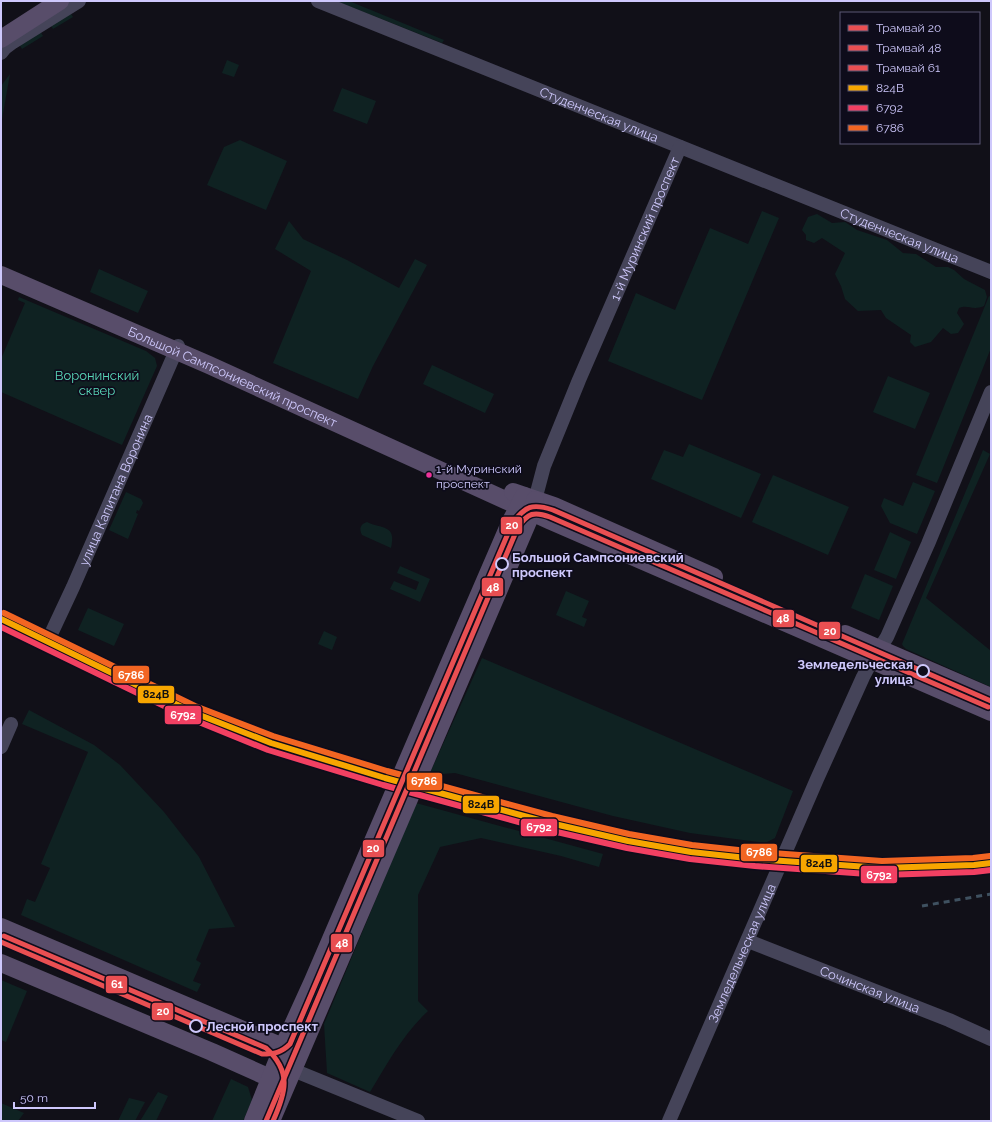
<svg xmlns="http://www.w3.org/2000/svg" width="992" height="1122" font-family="Raleway,sans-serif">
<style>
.green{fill:#0f2222}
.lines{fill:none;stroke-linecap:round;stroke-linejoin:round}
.minor{stroke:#454459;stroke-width:14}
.major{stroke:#584d6a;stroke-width:18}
.rail{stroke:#3f5160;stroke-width:3;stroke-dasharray:6 5;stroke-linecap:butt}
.rail-1-casing{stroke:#0e0c1b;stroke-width:9}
.rail-2-casing{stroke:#0e0c1b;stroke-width:9}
.rail-3-casing{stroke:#0e0c1b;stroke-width:9}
.rail-1{stroke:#f7a600;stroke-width:6}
.rail-2{stroke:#f24062;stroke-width:6}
.rail-3{stroke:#f26522;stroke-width:6}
.tram-1-casing{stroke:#0e0c1b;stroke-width:8}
.tram-2-casing{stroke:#0e0c1b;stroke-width:8}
.tram-3-casing{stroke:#0e0c1b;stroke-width:8}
.tram-1{stroke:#e94f52;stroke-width:5}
.tram-2{stroke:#e94f52;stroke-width:5}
.tram-3{stroke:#e94f52;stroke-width:5}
.bus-dot{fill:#ef339a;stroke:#0e0c1b;stroke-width:1.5}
.stop-dot{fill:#0e0c1b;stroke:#cec8fc;stroke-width:2}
.labels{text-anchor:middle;stroke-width:3.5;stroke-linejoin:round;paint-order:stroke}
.bus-label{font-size:12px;fill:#cec8fc;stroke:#0e0c1b;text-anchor:start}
.street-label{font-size:13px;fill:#cec8fc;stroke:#0e0c1b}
.park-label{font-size:13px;fill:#59d7b8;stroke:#0e0c1b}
.stop-label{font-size:13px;font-weight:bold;fill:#cec8fc;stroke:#0e0c1b;text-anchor:start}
.line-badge{stroke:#0e0c1b;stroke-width:1.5}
.badge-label{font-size:11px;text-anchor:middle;font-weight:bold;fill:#fff}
.pale-badge-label{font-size:11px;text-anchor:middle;font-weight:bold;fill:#111}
</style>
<rect width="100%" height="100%" fill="#111018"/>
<g class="green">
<path d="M336 1H349L444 40 442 43Z"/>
<path d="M70 12 73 17 53 29 50 24Z"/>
<path d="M40 31 43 36 22 49 19 44Z"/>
<path d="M227 60 239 65 234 77 222 73Z"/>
<path d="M10 74 1 125V86Z"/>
<path d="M342 88 376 101 367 124 333 111Z"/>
<path d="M240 140 287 161 266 210 207 185 224 147Z"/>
<path d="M762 211 779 218 702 400 608 361 636 293 675 310 710 228 748 244Z"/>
<path d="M817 214 832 223 845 222 857 230 887 240 903 253 916 254 936 267H948L954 270 964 279 985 290 987 297 984 306C972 311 968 304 959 308L957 313 964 324 958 333 951 334 943 328 931 342 915 347 910 342 911 335 886 318 881 310 858 311 845 299 841 286 835 274 845 253 822 238 814 243 806 240V235L802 230 808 217Z"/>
<path d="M289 221 303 239 347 260 399 288 415 259 427 265 373 366 358 399 273 363 311 271 275 249Z"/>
<path d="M99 269 148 291 138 313 90 292Z"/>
<path d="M989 296 991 297V348L937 483 916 475Z"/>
<path d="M19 297 146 351 155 358 157 366 122 445 1 392V359L25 303 18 300Z"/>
<path d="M432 365 494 394 485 413 423 384Z"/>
<path d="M888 376 930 393 915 429 873 412Z"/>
<path d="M689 444 761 474 741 518 651 479 664 450 683 457Z"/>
<path d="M983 450 990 454 926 598 991 651V687L906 649 903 646 902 644Z"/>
<path d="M773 475 849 507 828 555 752 522Z"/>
<path d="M913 482 935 491 917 534 890 523 881 506 884 498 903 506Z"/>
<path d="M126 492 141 499 143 503 139 511 137 510 136 513 138 514 128 539 109 530Z"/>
<path d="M367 522C381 529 397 524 391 548L362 535C359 529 360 524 367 522Z"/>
<path d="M890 532 911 542 896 579 874 570Z"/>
<path d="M400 566 430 579 420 602 390 589 394 581 416 590 419 582 397 573Z"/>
<path d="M865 574 893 586 879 620 851 608Z"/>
<path d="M566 591 589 601 582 617 587 619 584 627 556 615Z"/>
<path d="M88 608 124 624 114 646 78 630Z"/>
<path d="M324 631 337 637 332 650 318 644Z"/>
<path d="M482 658 793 791 775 838 765 843 690 833 613 816 455 773 429 775Z"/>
<path d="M29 710 94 745 120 765 164 812 199 857 235 927 209 929 196 960 201 963 193 981 201 984 197 992 21 915 27 899 35 902 50 868 41 864 88 752 22 724Z"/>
<path d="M416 803 603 854 599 867 561 856 481 838 440 847 418 895V1001L428 1011C404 1033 387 1064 370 1092L327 1073 324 1024Z"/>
<path d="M1 980 27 991 6 1042 1 1040Z"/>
<path d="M231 1079 248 1087 252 1100 243 1121H212Z"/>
<path d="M158 1092 168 1096 156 1121H140Z"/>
<path d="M129 1098 145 1102 135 1121H118Z"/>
<path d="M1 1103 24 1113 18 1121H1Z"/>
</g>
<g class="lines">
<g class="minor">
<path id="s1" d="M318 1 991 272"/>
<path d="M1 53 5 48 13 42 79 1"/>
<path id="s2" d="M535 500 544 466 579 380 680 147"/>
<path id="s3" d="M51 634 73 587 178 346"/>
<path d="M1 747 11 724"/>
<path id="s4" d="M748 941 949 1020 991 1039"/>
<path d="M293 1070 418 1121"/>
<path id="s5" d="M669 1121 817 779 863 677 872 660 887 637 928 544 991 392"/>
</g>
<g class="major">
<path d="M1 39 60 1"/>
<path id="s6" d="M1 275 209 365 549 520 991 712"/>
<path d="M513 492 554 506 714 577"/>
<path d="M845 634 991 697"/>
<path d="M1 927 283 1047 288 1059"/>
<path d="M1 963 212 1052 270 1078 282 1074"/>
<path d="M253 1121 283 1047 313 981 459 641 510 523 524 496"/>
<path d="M271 1121 532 512 535 500"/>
</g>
<path class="rail" d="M922 906 991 894"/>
<g class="rail-1-casing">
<path id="rail-1" d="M1 619 192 712 271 743 385 778 550 823 628 841 691 852 756 859 882 868 974 865 991 863"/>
</g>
<g class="rail-2-casing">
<path id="rail-2" d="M1 627 189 718 268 750 383 785 548 830 627 848 690 859 755 866 882 875 974 872 991 870"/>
</g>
<g class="rail-3-casing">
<path id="rail-3" d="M4 613 195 706 273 736 387 771 552 816 629 834 692 845 757 852 882 861 973 858 990 856"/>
</g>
<use href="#rail-1" class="rail-1"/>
<use href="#rail-2" class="rail-2"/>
<use href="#rail-3" class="rail-3"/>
<g class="tram-1-casing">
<path id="tram-1" d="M1 942 262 1054C274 1054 281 1053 290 1044L512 524C525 506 532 503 553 510L991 701"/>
</g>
<g class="tram-2-casing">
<path id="tram-2" d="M266 1121 518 527C528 513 534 511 550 517L988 707"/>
</g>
<g class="tram-3-casing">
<path id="tram-3" d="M4 936 266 1048C292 1072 286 1092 273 1121"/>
</g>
<use href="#tram-1" class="tram-1"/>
<use href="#tram-2" class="tram-2"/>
<use href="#tram-3" class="tram-3"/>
</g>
<circle class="bus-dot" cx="429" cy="475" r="3.5"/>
<g class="stop-dot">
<circle cx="502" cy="564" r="6"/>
<circle cx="923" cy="671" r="6"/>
<circle cx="196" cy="1026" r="6"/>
</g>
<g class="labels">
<g class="bus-label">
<text x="436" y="473">1-й Муринский<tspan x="436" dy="15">проспект</tspan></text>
</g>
<g class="street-label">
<text dy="5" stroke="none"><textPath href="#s1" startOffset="303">Студенческая улица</textPath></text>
<text dy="5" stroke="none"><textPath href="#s2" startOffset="293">1-й Муринский проспект</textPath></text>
<text dy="5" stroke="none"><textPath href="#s1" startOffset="627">Студенческая улица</textPath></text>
<text dy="5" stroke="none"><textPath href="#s6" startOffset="253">Большой Сампсониевский проспект</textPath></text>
<text dy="5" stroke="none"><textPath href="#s3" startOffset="158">улица Капитана Воронина</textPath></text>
<text dy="5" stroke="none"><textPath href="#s5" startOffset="183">Земледельческая улица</textPath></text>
<text dy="5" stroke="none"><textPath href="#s4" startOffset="131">Сочинская улица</textPath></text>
</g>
<g class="park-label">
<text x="97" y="380">Воронинский<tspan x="97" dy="15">сквер</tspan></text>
</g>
<g class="stop-label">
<text x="512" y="562">Большой Сампсониевский<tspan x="512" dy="15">проспект</tspan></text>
<text x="913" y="669" text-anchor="end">Земледельческая<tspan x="913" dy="15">улица</tspan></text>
<text x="206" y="1031">Лесной проспект</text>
</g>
</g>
<g class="line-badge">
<rect x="500" y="516" width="23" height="19" rx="4" fill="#e94f52"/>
<rect x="481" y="577" width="23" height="20" rx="4" fill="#e94f52"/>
<rect x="772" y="609" width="23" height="19" rx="4" fill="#e94f52"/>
<rect x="818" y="621" width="23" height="19" rx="4" fill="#e94f52"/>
<rect x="112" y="665" width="38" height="19" rx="4" fill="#f26522"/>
<rect x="137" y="685" width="38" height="19" rx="4" fill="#f7a600"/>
<rect x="164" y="705" width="38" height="20" rx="4" fill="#f24062"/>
<rect x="406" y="772" width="37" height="19" rx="4" fill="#f26522"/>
<rect x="462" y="795" width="38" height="19" rx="4" fill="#f7a600"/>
<rect x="520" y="818" width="38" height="19" rx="4" fill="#f24062"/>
<rect x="362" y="839" width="23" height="19" rx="4" fill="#e94f52"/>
<rect x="740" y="843" width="38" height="19" rx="4" fill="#f26522"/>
<rect x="800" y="854" width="38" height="19" rx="4" fill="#f7a600"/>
<rect x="860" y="865" width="38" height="19" rx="4" fill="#f24062"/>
<rect x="330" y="933" width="23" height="20" rx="4" fill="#e94f52"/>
<rect x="105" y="975" width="23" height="19" rx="4" fill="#e94f52"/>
<rect x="151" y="1002" width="23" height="19" rx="4" fill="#e94f52"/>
</g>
<g class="badge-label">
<text x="512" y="529">20</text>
<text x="493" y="591">48</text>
<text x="783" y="622">48</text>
<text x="830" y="635">20</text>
<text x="131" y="679">6786</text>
<text x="183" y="719">6792</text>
<text x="424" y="785">6786</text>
<text x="539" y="831">6792</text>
<text x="373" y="852">20</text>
<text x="759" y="856">6786</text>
<text x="879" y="879">6792</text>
<text x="342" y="947">48</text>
<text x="117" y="988">61</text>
<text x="163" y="1015">20</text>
</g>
<g class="pale-badge-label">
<text x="156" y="698">824В</text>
<text x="481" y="808">824В</text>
<text x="819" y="867">824В</text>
</g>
<rect width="992" height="1122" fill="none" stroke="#cec8fc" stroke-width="4"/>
<rect x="840" y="12" width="140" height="132" fill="#0e0c1b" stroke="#5b5775"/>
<rect x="848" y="25" width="20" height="6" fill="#e94f52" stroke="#5b5775"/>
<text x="876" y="32" font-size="12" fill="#cec8fc">Трамвай 20</text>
<rect x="848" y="45" width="20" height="6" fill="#e94f52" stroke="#5b5775"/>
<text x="876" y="52" font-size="12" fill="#cec8fc">Трамвай 48</text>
<rect x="848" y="65" width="20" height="6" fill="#e94f52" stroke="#5b5775"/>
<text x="876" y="72" font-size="12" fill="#cec8fc">Трамвай 61</text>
<rect x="848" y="85" width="20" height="6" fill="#f7a600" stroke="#5b5775"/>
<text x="876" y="92" font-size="12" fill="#cec8fc">824В</text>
<rect x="848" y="105" width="20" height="6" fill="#f24062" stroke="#5b5775"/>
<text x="876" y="112" font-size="12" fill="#cec8fc">6792</text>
<rect x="848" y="125" width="20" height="6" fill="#f26522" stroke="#5b5775"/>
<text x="876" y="132" font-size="12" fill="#cec8fc">6786</text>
<path d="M14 1102v6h81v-6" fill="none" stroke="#cec8fc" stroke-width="2"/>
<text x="20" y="1102" font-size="12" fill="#cec8fc" stroke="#0e0c1b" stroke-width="3" paint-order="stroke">50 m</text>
</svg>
